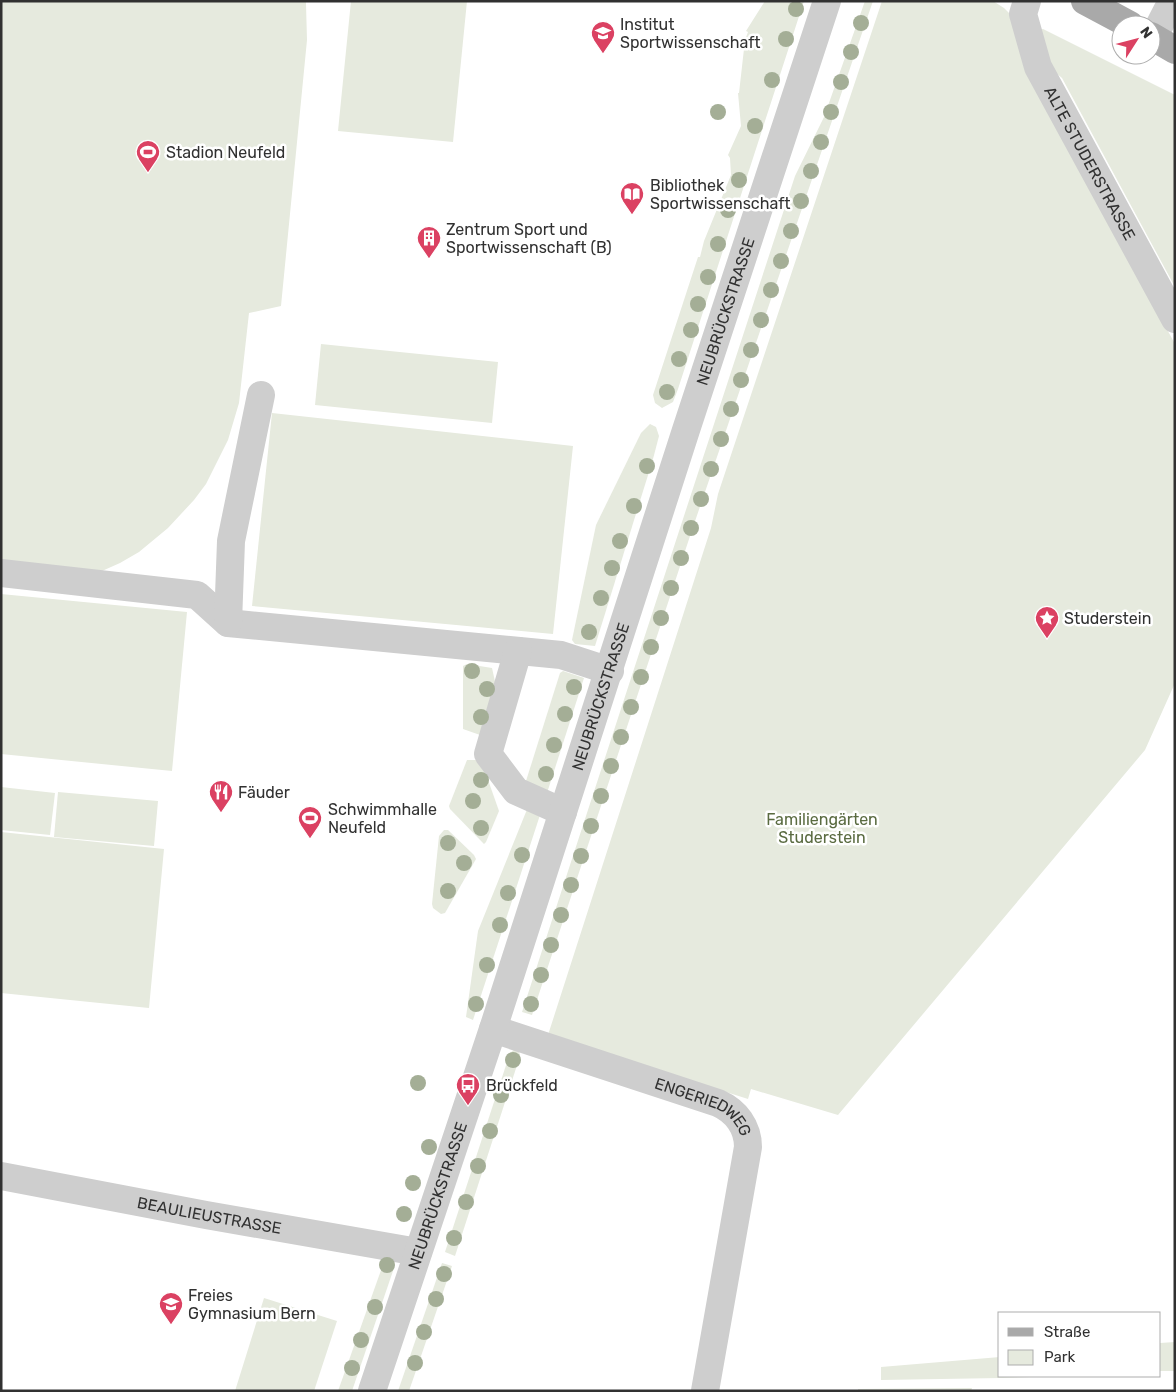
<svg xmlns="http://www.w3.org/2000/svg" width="1176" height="1392" font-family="Rubik,sans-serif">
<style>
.green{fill:#e6eade}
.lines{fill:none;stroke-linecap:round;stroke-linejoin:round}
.minor{stroke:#cecece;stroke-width:28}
.major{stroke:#a9a9a9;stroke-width:28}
.tree{fill:#a4ae96}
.labels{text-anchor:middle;stroke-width:5;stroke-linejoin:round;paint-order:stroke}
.poi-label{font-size:16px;fill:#313131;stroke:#fff;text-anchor:start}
.street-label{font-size:16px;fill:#313131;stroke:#fff}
.park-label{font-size:16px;fill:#5a6b41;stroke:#fff}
</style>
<rect width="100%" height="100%" fill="#fff"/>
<g class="green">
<path d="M1 1H306V4L307 40 281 306 249 313 239 403 228 440 206 484 194 500 168 528 139 552 120 563 102 571 1 573Z"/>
<path d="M351 1H467L453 142 338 131Z"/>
<path d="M765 1H804L678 389 673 402 662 408 655 403 653 395 698 257H700L704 241 731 175 730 158 728 155 741 126 738 93H739L745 40 748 32 746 31Z"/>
<path d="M865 1H873L692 530 532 1015 522 1012 795 176 824 117Z"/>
<path d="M882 1H993L1004 8 1012 16 1037 91 1175 344V683L1145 750 838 1115 751 1089 748 1099 548 1035 711 528 718 494Z"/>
<path d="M1043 29 1175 95V287L1062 78 1042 61 1039 30Z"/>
<path d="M321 344 498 362 492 423 315 405Z"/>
<path d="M272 413 573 446 553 634 252 606Z"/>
<path d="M650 424 656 427 659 436 653 459 595 646 575 644 572 640 596 525 641 433Z"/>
<path d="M1 594 187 612 172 771 1 754Z"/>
<path d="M467 664 492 668 496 686 480 735 463 729V666Z"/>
<path d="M563 671 584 678 547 793 526 781 560 673Z"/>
<path d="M467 760H481L499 811 486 842 484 844 450 809 449 806Z"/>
<path d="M1 787 55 793 50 835 1 830Z"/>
<path d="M58 792 158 801 154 846 54 837Z"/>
<path d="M528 807 541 812 473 1020 466 1017 478 931Z"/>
<path d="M444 830H448L474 855 476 859 445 913 441 914 433 908 432 904 439 836Z"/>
<path d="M1 832 164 849 149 1008 1 993Z"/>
<path d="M515 1049 519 1051 520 1056 455 1256 445 1252 510 1053Z"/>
<path d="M385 1259H390L394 1268 352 1391H338Z"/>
<path d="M442 1263 452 1266 409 1391H398Z"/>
<path d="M264 1298 337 1321 314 1391H235Z"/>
<path d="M1175 1342V1371H1160V1343Z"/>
<path d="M1000 1357V1376H1061L1001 1378 881 1380V1367Z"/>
<path d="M972 1388 971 1391H858V1389Z"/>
</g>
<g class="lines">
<g class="minor">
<path id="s1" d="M1027 1 1023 14 1038 67 1175 319"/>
<path d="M1153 38 1172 1"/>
<path d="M1 573 197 595 228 623 561 655 610 671"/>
<path d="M228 623 231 541 261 395"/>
<path d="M518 651 488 754 516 791 563 812"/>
<path id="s2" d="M493 1029 718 1103C736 1111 748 1127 748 1147L705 1391"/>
<path id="s3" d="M1 1176 206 1215 418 1252"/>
<path id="s4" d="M372 1391 493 1029 686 430 827 1"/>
</g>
<g class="major">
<path d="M1085 1 1130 25"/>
<path d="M1151 36 1175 50"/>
</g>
</g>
<g class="tree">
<circle cx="796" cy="9" r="8"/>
<circle cx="861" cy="23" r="8"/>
<circle cx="786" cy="39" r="8"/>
<circle cx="851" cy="52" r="8"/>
<circle cx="772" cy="80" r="8"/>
<circle cx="841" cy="82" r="8"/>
<circle cx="718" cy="112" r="8"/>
<circle cx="831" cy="112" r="8"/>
<circle cx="755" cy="126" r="8"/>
<circle cx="821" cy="142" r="8"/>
<circle cx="811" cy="171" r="8"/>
<circle cx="739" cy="180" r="8"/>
<circle cx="801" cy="201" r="8"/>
<circle cx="728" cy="210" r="8"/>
<circle cx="791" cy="231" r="8"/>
<circle cx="718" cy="244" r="8"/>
<circle cx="781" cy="261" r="8"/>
<circle cx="708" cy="277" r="8"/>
<circle cx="771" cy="290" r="8"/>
<circle cx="698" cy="304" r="8"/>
<circle cx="761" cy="320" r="8"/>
<circle cx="691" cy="330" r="8"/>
<circle cx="751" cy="350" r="8"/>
<circle cx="679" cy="359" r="8"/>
<circle cx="741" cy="380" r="8"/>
<circle cx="667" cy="392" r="8"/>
<circle cx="731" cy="409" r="8"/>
<circle cx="721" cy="439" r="8"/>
<circle cx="647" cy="466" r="8"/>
<circle cx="711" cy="469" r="8"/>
<circle cx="701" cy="499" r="8"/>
<circle cx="634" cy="506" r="8"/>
<circle cx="691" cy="528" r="8"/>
<circle cx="620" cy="541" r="8"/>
<circle cx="681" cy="558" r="8"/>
<circle cx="612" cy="568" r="8"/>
<circle cx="671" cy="588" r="8"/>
<circle cx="601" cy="598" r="8"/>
<circle cx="661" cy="618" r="8"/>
<circle cx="589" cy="632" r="8"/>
<circle cx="651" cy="647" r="8"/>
<circle cx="472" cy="671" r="8"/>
<circle cx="641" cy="677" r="8"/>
<circle cx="574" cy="687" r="8"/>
<circle cx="487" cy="689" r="8"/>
<circle cx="631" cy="707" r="8"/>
<circle cx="565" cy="714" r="8"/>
<circle cx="481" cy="717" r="8"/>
<circle cx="621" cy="737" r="8"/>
<circle cx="554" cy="745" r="8"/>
<circle cx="611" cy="766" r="8"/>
<circle cx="546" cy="774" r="8"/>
<circle cx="481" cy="780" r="8"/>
<circle cx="601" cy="796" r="8"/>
<circle cx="473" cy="801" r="8"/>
<circle cx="591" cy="826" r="8"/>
<circle cx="481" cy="828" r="8"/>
<circle cx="448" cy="843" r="8"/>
<circle cx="522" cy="855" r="8"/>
<circle cx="581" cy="856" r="8"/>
<circle cx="464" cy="863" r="8"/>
<circle cx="571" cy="885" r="8"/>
<circle cx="448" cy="891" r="8"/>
<circle cx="508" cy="893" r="8"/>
<circle cx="561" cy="915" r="8"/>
<circle cx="500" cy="925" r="8"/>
<circle cx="551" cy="945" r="8"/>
<circle cx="487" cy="965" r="8"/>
<circle cx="541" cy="975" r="8"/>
<circle cx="476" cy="1004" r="8"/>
<circle cx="531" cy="1004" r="8"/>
<circle cx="513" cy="1060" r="8"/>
<circle cx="418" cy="1083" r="8"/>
<circle cx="501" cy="1095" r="8"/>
<circle cx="490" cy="1131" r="8"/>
<circle cx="429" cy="1147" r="8"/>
<circle cx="478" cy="1166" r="8"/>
<circle cx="413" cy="1183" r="8"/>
<circle cx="466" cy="1202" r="8"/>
<circle cx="404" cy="1214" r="8"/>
<circle cx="454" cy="1238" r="8"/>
<circle cx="387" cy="1265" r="8"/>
<circle cx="444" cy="1274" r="8"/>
<circle cx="436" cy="1299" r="8"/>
<circle cx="375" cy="1307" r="8"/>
<circle cx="424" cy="1332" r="8"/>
<circle cx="361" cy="1340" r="8"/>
<circle cx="415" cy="1363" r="8"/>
<circle cx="352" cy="1368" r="8"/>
</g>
<defs>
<g id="university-pin" transform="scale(1.25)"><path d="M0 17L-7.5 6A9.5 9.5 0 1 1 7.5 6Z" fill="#db4162" stroke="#fff"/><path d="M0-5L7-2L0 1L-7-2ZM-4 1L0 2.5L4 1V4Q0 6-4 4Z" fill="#fff"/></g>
<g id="stadium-pin" transform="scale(1.25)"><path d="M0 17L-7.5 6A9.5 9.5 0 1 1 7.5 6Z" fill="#db4162" stroke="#fff"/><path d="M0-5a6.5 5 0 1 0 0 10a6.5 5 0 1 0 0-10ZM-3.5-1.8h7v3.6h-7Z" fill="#fff"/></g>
<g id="library-pin" transform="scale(1.25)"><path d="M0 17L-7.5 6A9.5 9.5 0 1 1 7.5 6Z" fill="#db4162" stroke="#fff"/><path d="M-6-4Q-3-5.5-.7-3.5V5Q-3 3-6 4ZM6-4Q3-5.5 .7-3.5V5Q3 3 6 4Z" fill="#fff"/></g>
<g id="building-pin" transform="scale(1.25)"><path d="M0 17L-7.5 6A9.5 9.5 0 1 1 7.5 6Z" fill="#db4162" stroke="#fff"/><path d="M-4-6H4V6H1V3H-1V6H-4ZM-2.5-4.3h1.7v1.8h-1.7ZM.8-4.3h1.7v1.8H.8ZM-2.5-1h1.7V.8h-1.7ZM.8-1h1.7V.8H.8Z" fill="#fff"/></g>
<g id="sight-pin" transform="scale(1.25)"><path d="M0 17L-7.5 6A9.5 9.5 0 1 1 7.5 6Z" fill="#db4162" stroke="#fff"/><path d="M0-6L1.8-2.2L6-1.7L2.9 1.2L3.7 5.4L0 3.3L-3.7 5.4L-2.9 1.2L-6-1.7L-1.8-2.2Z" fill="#fff"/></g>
<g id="restaurant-pin" transform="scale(1.25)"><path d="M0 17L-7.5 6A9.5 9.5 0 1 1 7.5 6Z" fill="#db4162" stroke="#fff"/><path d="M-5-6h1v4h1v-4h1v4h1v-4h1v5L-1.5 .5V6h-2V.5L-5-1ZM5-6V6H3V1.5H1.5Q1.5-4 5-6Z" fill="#fff"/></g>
<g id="bus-pin" transform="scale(1.25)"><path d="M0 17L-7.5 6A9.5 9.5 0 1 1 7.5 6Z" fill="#db4162" stroke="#fff"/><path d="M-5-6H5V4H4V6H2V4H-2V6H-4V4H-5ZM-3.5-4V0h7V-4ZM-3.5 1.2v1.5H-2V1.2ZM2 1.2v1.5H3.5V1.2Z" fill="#fff"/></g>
<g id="school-pin" transform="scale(1.25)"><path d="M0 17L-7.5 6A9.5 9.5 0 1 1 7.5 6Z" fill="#db4162" stroke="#fff"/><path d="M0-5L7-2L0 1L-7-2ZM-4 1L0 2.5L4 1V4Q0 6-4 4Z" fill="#fff"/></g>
</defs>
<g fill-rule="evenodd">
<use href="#university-pin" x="603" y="33"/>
<use href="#stadium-pin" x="148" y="152"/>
<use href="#library-pin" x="632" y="194"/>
<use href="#building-pin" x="429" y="238"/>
<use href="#sight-pin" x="1047" y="618"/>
<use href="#restaurant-pin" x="221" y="792"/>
<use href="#stadium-pin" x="310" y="818"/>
<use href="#bus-pin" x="468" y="1085"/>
<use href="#school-pin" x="171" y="1304"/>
</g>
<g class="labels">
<g class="poi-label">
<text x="620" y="30">Institut<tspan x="620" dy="18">Sportwissenschaft</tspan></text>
<text x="166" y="158">Stadion Neufeld</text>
<text x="650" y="191">Bibliothek<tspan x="650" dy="18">Sportwissenschaft</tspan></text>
<text x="446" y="235">Zentrum Sport und<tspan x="446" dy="18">Sportwissenschaft (B)</tspan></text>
<text x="1064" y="624">Studerstein</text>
<text x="238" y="798">Fäuder</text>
<text x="328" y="815">Schwimmhalle<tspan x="328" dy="18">Neufeld</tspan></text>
<text x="486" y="1091">Brückfeld</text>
<text x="188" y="1301">Freies<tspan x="188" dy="18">Gymnasium Bern</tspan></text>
</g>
<g class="street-label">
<text dy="6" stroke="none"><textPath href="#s1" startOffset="178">ALTE STUDERSTRASSE</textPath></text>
<text dy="6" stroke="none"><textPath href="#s4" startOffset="1136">NEUBRÜCKSTRASSE</textPath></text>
<text dy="6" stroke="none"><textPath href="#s4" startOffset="731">NEUBRÜCKSTRASSE</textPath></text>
<text dy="6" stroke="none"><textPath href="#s2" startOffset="226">ENGERIEDWEG</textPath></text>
<text dy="6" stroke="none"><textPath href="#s4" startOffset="206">NEUBRÜCKSTRASSE</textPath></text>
<text dy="6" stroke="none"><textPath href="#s3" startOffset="212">BEAULIEUSTRASSE</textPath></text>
</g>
<g class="park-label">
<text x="822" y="825">Familiengärten<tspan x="822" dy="18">Studerstein</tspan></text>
</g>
</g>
<rect width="1176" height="1392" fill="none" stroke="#313131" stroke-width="5"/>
<rect x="998" y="1312" width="162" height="65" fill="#ffffff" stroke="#adadad"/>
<rect x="1008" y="1328" width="25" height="8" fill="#a9a9a9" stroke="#adadad"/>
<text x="1044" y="1337" font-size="15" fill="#313131">Straße</text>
<rect x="1008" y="1350" width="25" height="15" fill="#e6eade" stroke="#adadad"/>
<text x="1044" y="1362" font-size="15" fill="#313131">Park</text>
<g transform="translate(1136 40) rotate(54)"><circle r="24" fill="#ffffff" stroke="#adadad"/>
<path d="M0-4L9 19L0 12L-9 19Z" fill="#db4162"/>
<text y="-8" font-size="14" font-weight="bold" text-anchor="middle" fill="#313131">N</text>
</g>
</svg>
